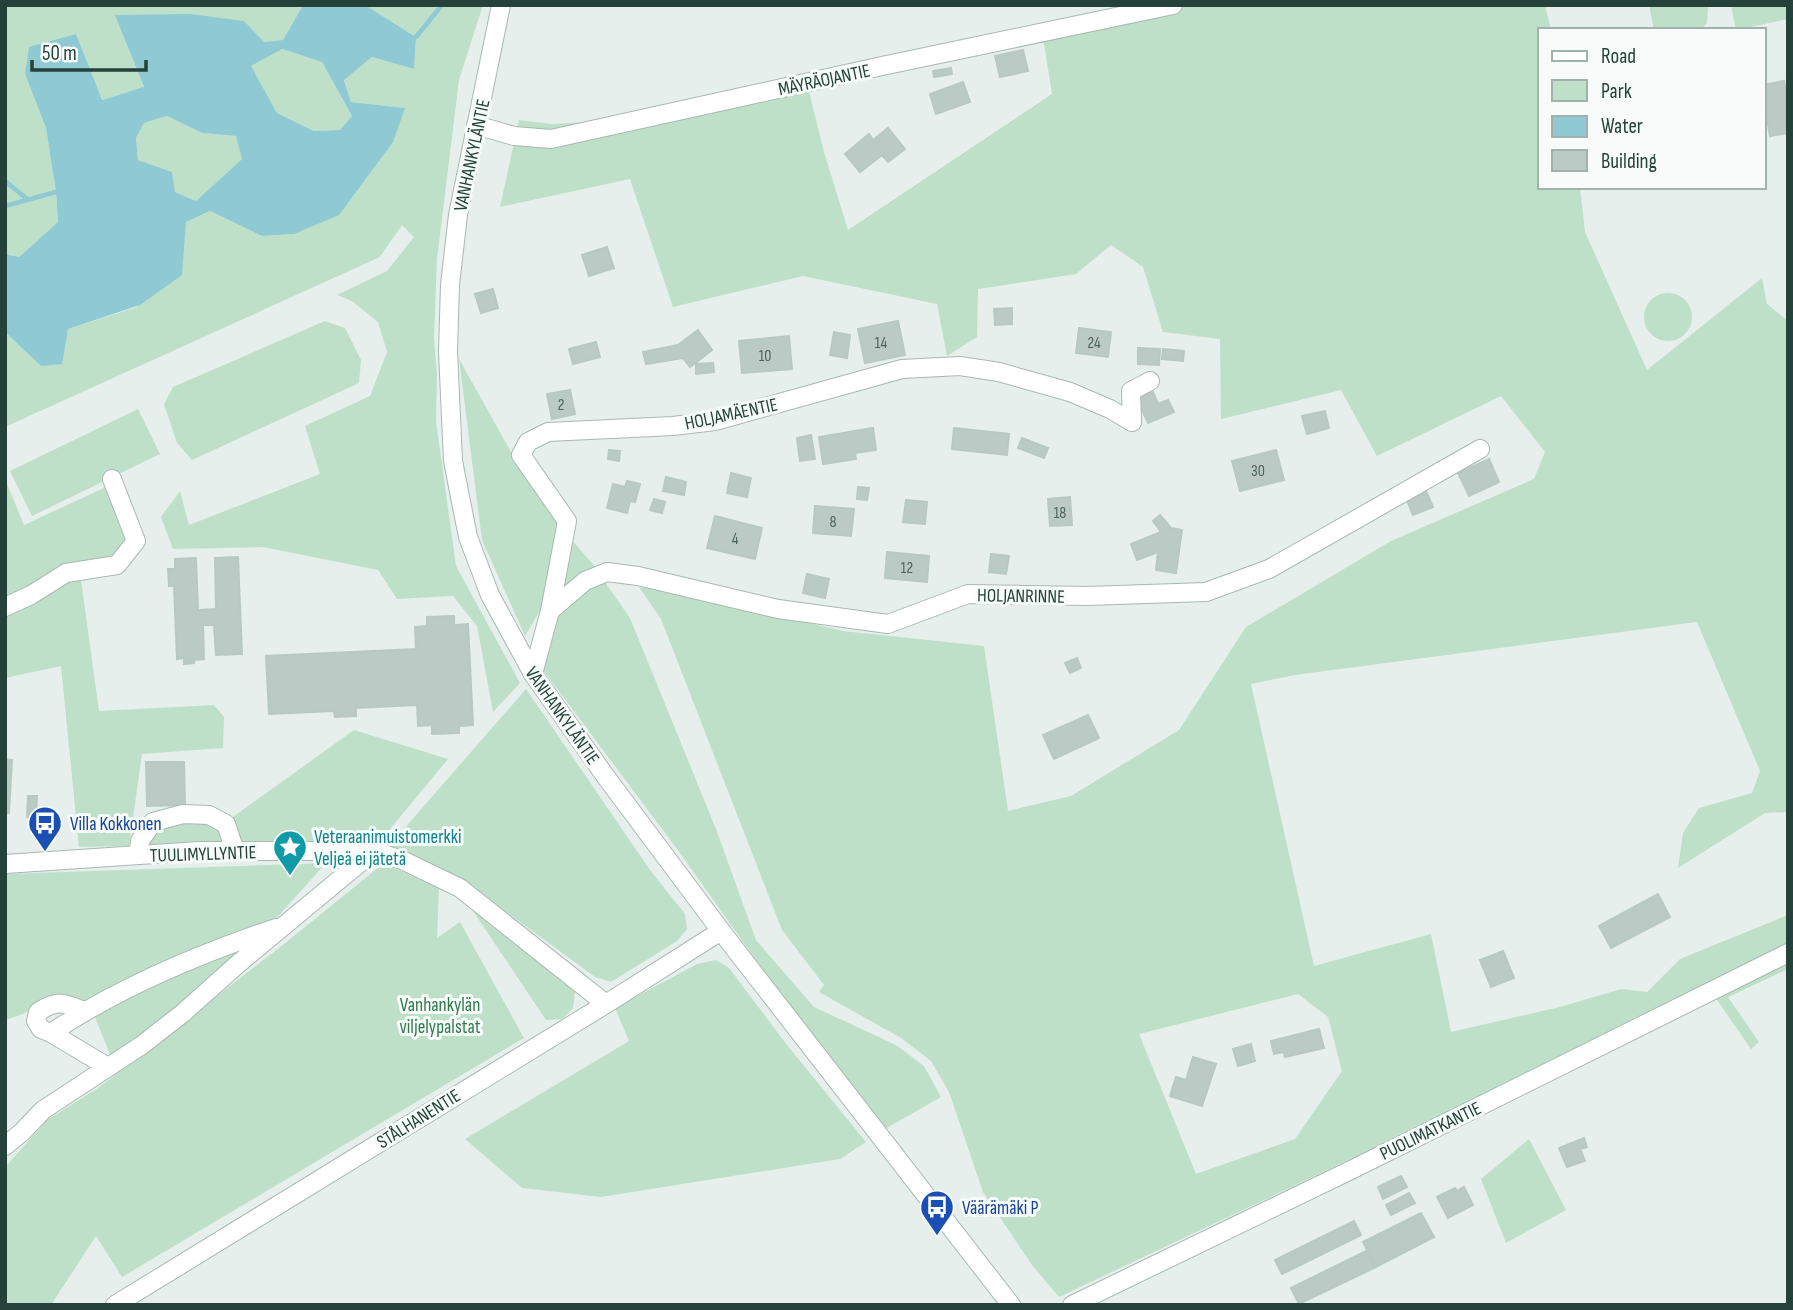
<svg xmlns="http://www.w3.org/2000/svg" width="1793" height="1310" font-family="'Sofia Sans Condensed',sans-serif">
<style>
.green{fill:#bfe0c8;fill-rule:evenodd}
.water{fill:#8ec9d4;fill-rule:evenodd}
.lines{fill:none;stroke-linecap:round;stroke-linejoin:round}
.stream{stroke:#8ec9d4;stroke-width:4.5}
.building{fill:#bbcac4;stroke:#b8c9c2;stroke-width:2}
.minor-casing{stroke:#a8b8b2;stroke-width:20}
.minor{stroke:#fff;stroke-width:18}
.labels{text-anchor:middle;stroke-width:6;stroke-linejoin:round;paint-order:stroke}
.number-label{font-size:16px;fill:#4a645c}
.street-label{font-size:19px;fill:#24423a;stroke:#f7fbf9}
.transit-label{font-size:19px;fill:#164399;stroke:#f7fbf9;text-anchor:start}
.culture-label{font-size:19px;fill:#0d838f;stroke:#f7fbf9;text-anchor:start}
.park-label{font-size:19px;fill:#2d7a4b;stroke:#f7fbf9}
</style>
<rect width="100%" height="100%" fill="#e6efeb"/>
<g class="green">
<path d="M5 5H303L283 40 264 42 116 16 144 88 101 100 76 34 25 74 46 128 56 192 58 222 19 257 5 254Z"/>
<path d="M365 5H483L459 80 437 259 434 338 437 376 436 421 456 566 520 683 493 712 477 626 453 596 397 599 378 570 263 547 173 549 161 517 180 491 189 525 320 474 305 426 370 396 387 352 378 322 352 301 337 295 387 271 414 237 402 225 380 257 5 427V332L41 366 68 329 137 307 186 222 210 211 262 236 294 234 405 108 351 102 344 79 372 57 414 69 416 37Z"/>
<path d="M1133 5H1545L1551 30H1539V187H1580L1585 232 1647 370 1762 278 1767 304 1788 321V812L1765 813 1678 868 1683 833 1699 808 1752 793 1760 771 1697 622 1295 675 1251 684 1314 966 1431 934 1451 1032 1560 1007 1621 989 1647 992 1680 959 1788 915V969L1728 997 1759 1042 1751 1049 1717 1000 1708 982 1361 1154 1059 1297 1032 1265 983 1192 949 1092 931 1061 901 1038 819 992 824 985 782 930 661 619 639 587 696 597 843 631 984 646 1008 811 1071 796 1179 730 1246 627 1391 541 1534 479 1545 452 1501 396 1377 456 1341 390 1221 419 1220 339 1163 332 1143 267 1111 245 1076 274 978 289 977 337 947 356 937 304 803 276 673 307 630 179 500 207 519 120 552 124 587 122 805 75 824 152 848 230 1052 94 1041 25ZM1298 994 1328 1017 1342 1071 1295 1139 1196 1174 1139 1034Z"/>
<path d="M1649 5H1708L1707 23 1700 30H1654Z"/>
<path d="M1731 5H1788V19L1736 30Z"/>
<path d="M282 49 322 62 352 116 340 130 314 131 277 113 250 65Z"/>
<path d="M167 116 202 133 236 136 243 158 196 201 175 192 171 172 138 160 136 138 144 123Z"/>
<circle cx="1668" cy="317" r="24"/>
<path d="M325 321 345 328 361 360 359 383 192 460 177 443 164 404 173 387Z"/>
<path d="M459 359 515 459 559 525 542 607 525 636 482 540Z"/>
<path d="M138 409 160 454 32 516 10 471Z"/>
<path d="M5 479 24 525 106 487 128 541 117 559 5 597Z"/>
<path d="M571 539 597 569 558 596Z"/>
<path d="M81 580 99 711 214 705 224 717 223 748 142 754 129 846 79 847 61 666 5 678V617L34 603 70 582Z"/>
<path d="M605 582 630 618 716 829 756 940 814 1007 896 1045 924 1066 941 1097 885 1129 814 1042 680 853 540 666 555 616 590 588Z"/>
<path d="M526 689 650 870 685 914 687 929 677 941 611 982 595 977 463 880 389 846Z"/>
<path d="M354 730 448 759 381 840 240 844 230 819Z"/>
<path d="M183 820C209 822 215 819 229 844L146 848 157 828Z"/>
<path d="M326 863 253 944 171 1013 111 1057 95 1017 82 1000 53 996 23 1014 5 1020V874Z"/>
<path d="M384 863 439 889 437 938 460 922 524 1038 122 1277 96 1236 51 1305H5V1166L8 1164 47 1120 98 1088 279 948Z"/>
<path d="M471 908 575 992 573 1008 562 1019 546 1020Z"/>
<path d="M716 960 729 968 787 1045 866 1142 840 1159 601 1197 522 1188 465 1139 629 1041 615 1008 697 964Z"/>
<path d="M1529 1139 1566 1210 1506 1243 1481 1179Z"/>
</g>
<path class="water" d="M303 5H365L416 37 414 69 372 57 344 80 351 102 405 108 393 142 339 215 294 234 262 236 210 211 186 222 182 275 140 305 68 329 62 364 41 366 5 332V254L19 257 58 222 56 192 46 128 25 74 29 47 76 34 102 100 144 87 115 15 190 14 244 21 264 42 283 40ZM282 49 322 62 352 116 340 130 314 131 277 113 251 66ZM167 116 202 133 236 136 242 159 196 201 175 192 172 172 138 160 136 138 144 123Z"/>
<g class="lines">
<g class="stream">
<path d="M416 37 442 5"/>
<path d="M5 181 27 199"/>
<path d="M5 206 56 192"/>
</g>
</g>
<g class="building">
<path d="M1023 50 1028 71 1000 77 995 56Z"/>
<path d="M951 68 952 74 934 77 933 71Z"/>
<path d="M1784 81 1788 102V133L1770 136 1763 97V85Z"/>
<path d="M963 82 970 102 936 114 930 94Z"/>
<path d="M888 128 905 149 888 162 882 155 860 172 845 154 869 134 873 140Z"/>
<path d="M607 247 614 268 589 276 582 255Z"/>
<path d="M493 289 498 308 481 313 475 294Z"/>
<path d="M1012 308V324L995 325 994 309Z"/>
<path d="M898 321 905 355 865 363 858 329Z"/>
<path d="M1079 328 1111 332 1108 357 1076 353Z"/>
<path d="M698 330 712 350 690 367 683 358 646 364 643 352 678 345Z"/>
<path d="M834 332 850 335 847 358 830 355Z"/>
<path d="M789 336 792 369 742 373 739 341Z"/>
<path d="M596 342 600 357 573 364 569 349Z"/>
<path d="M1138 348 1160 349 1159 365 1138 364Z"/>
<path d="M1163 349 1184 351 1183 361 1162 359Z"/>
<path d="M713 363 714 372 696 374V364Z"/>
<path d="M570 390 575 414 552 419 547 394Z"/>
<path d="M1153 392 1158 404 1168 400 1174 412 1148 423 1137 399Z"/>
<path d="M1325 411 1329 428 1307 434 1302 416Z"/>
<path d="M873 428 876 450 855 453 856 459 823 464 819 437Z"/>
<path d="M954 428 1009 434 1007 455 952 449Z"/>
<path d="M811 435 815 459 800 461 797 438Z"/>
<path d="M1022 438 1048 448 1044 458 1018 448Z"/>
<path d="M609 450 620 451 619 461 608 459Z"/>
<path d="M1276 450 1284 480 1240 491 1232 461Z"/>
<path d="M1489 459 1499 482 1469 496 1458 473Z"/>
<path d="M731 473 751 478 747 497 727 493Z"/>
<path d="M666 477 686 482 684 495 663 491Z"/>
<path d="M627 481 640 484 635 502 630 501 627 513 607 508 613 484 625 487Z"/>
<path d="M858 487 869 488 867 500 857 499Z"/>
<path d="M1425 489 1433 507 1413 515 1406 498Z"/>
<path d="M1070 497 1072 525 1050 526 1048 499Z"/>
<path d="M654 499 665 502 662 513 650 510Z"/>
<path d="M906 500 927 502 925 524 903 522Z"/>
<path d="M815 506 854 509 851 536 813 533Z"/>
<path d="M1160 515 1171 528 1182 530 1176 573 1156 570 1158 552 1137 560 1131 544 1161 532 1153 521Z"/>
<path d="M715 516 762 528 755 559 707 548Z"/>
<path d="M887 552 929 556 927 582 885 578Z"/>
<path d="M991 554 1009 556 1006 574 989 572Z"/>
<path d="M238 557 242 654 216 655 214 625H203L204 659 194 660V663L184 664V658L177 659 174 586H169L168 569H175V559L196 558 198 610 216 609 215 558Z"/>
<path d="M807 574 829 579 825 598 803 593Z"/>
<path d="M454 616V625L468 624 473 725 459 726V733L432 734V725L418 726 417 705 356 708V716L335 717 334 711 269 714 266 656 416 649 415 627 427 626V617Z"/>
<path d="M1077 658 1081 668 1070 673 1065 663Z"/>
<path d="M1088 715 1099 738 1054 759 1043 735Z"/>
<path d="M5 759 12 760 9 813H5Z"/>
<path d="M146 762H184L185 805 147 806Z"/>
<path d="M28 796H37L36 818 27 817Z"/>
<path d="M1658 894 1670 917 1611 948 1599 926Z"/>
<path d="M1503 951 1514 978 1491 987 1480 960Z"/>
<path d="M1319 1029 1324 1048 1285 1057 1284 1052 1274 1054 1271 1041Z"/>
<path d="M1251 1044 1255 1061 1238 1066 1233 1049Z"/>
<path d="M1193 1057 1216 1064 1202 1106 1170 1096 1176 1077 1186 1080Z"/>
<path d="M1584 1138 1587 1147 1580 1149 1585 1161 1567 1167 1559 1148Z"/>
<path d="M1401 1176 1407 1187 1383 1199 1378 1187Z"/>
<path d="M1464 1187 1473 1205 1448 1218 1437 1197 1455 1188 1457 1191Z"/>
<path d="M1409 1193 1415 1203 1391 1215 1386 1205Z"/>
<path d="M1421 1213 1434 1237 1376 1267 1363 1242Z"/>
<path d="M1354 1221 1361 1235 1282 1274 1275 1260Z"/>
<path d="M1368 1250 1376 1267 1299 1304 1291 1288Z"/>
</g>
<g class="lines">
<g class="minor-casing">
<g id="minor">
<path d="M501 5 458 215 450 285 448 351 453 461 468 537 490 595 533 674 606 777 721 931 1011 1305"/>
<path d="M476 125 514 136 551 139 882 66 1173 5"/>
<path d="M1132 422 1131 391 1150 381"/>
<path d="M5 607 31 595 66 573 117 565 136 541 112 479"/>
<path d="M550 611 585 581 607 572 638 576 778 609 888 624 968 594 1087 596 1206 592 1269 569 1480 449"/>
<path d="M533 674 550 611 567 521 521 455 528 442 548 432 673 426 715 421 902 369 960 366 999 372 1070 392 1110 409 1132 422"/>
<path d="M138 855 140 841 153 822 183 814 209 815 226 824 235 851"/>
<path d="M5 864 199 851H374L402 860 460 888 606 1004"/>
<path d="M51 1033 41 1029 36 1021 38 1012C57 1000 64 1002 84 1011"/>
<path d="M108 1067 51 1033C119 987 199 954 276 928"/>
<path d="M5 1146 22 1132 43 1110 142 1045 183 1013 239 963 374 851"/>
<path d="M115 1305 606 1004 721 931"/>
<path d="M1072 1305 1351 1170 1788 953"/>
</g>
</g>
<use href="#minor" class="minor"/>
</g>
<defs>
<g id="bus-pin" transform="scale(1.75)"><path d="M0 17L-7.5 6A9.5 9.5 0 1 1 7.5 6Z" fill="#1a4fb4" stroke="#f7fbf9"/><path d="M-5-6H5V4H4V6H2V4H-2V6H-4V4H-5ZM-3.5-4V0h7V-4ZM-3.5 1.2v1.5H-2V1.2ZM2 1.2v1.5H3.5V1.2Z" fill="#fff"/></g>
<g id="sight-pin" transform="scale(1.75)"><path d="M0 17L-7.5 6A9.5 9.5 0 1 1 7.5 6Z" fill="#0f9aa8" stroke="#f7fbf9"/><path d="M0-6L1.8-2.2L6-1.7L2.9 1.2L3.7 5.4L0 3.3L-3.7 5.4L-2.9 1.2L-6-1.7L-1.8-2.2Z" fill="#fff"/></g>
</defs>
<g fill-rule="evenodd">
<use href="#bus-pin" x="45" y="823"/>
<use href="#sight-pin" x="290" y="847"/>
<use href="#bus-pin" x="937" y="1207"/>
</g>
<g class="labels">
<g class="number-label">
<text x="881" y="348">14</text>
<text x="1094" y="348">24</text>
<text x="765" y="361">10</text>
<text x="561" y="410">2</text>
<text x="1258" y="476">30</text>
<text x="1060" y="518">18</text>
<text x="833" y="527">8</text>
<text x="735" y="544">4</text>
<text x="907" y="573">12</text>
</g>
<g class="street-label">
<text transform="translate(824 79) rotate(-12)" y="7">MÄYRÄOJANTIE</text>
<text transform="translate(471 155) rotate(-78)" y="7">VANHANKYLÄNTIE</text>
<text transform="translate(731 413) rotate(-12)" y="7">HOLJAMÄENTIE</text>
<text transform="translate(1021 595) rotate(1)" y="7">HOLJANRINNE</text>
<text transform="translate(563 715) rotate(55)" y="7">VANHANKYLÄNTIE</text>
<text transform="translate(203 853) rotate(-2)" y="7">TUULIMYLLYNTIE</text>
<text transform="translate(418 1118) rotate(-32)" y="7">STÅLHANENTIE</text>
<text transform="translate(1430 1130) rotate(-26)" y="7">PUOLIMATKANTIE</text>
</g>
<g class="transit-label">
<text x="70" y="830">Villa Kokkonen</text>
<text x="962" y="1214">Väärämäki P</text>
</g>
<g class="culture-label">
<text x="314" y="843">Veteraanimuistomerkki<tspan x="314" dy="22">Veljeä ei jätetä</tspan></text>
</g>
<g class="park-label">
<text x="440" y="1011">Vanhankylän<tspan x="440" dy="22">viljelypalstat</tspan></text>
</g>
</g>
<rect width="1793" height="1310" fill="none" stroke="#24423a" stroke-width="14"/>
<rect x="1538" y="28" width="228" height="161" fill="#f7fbf9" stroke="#a3b1ad" stroke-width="2"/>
<rect x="1552" y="51" width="35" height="10" fill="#ffffff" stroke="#a3b1ad" stroke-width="2"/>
<text x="1601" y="63" font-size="21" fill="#24423a">Road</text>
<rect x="1552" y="80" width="35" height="21" fill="#bfe0c8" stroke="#a3b1ad" stroke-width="2"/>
<text x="1601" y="98" font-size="21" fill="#24423a">Park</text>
<rect x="1552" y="116" width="35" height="21" fill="#8ec9d4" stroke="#a3b1ad" stroke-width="2"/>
<text x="1601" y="133" font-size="21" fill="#24423a">Water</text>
<rect x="1552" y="150" width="35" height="21" fill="#bbcac4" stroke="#a3b1ad" stroke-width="2"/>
<text x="1601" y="168" font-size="21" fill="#24423a">Building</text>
<path d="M32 60v10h114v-10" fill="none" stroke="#24423a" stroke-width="3.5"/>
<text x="42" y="60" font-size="21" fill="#24423a" stroke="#f7fbf9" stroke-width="5" paint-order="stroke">50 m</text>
</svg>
